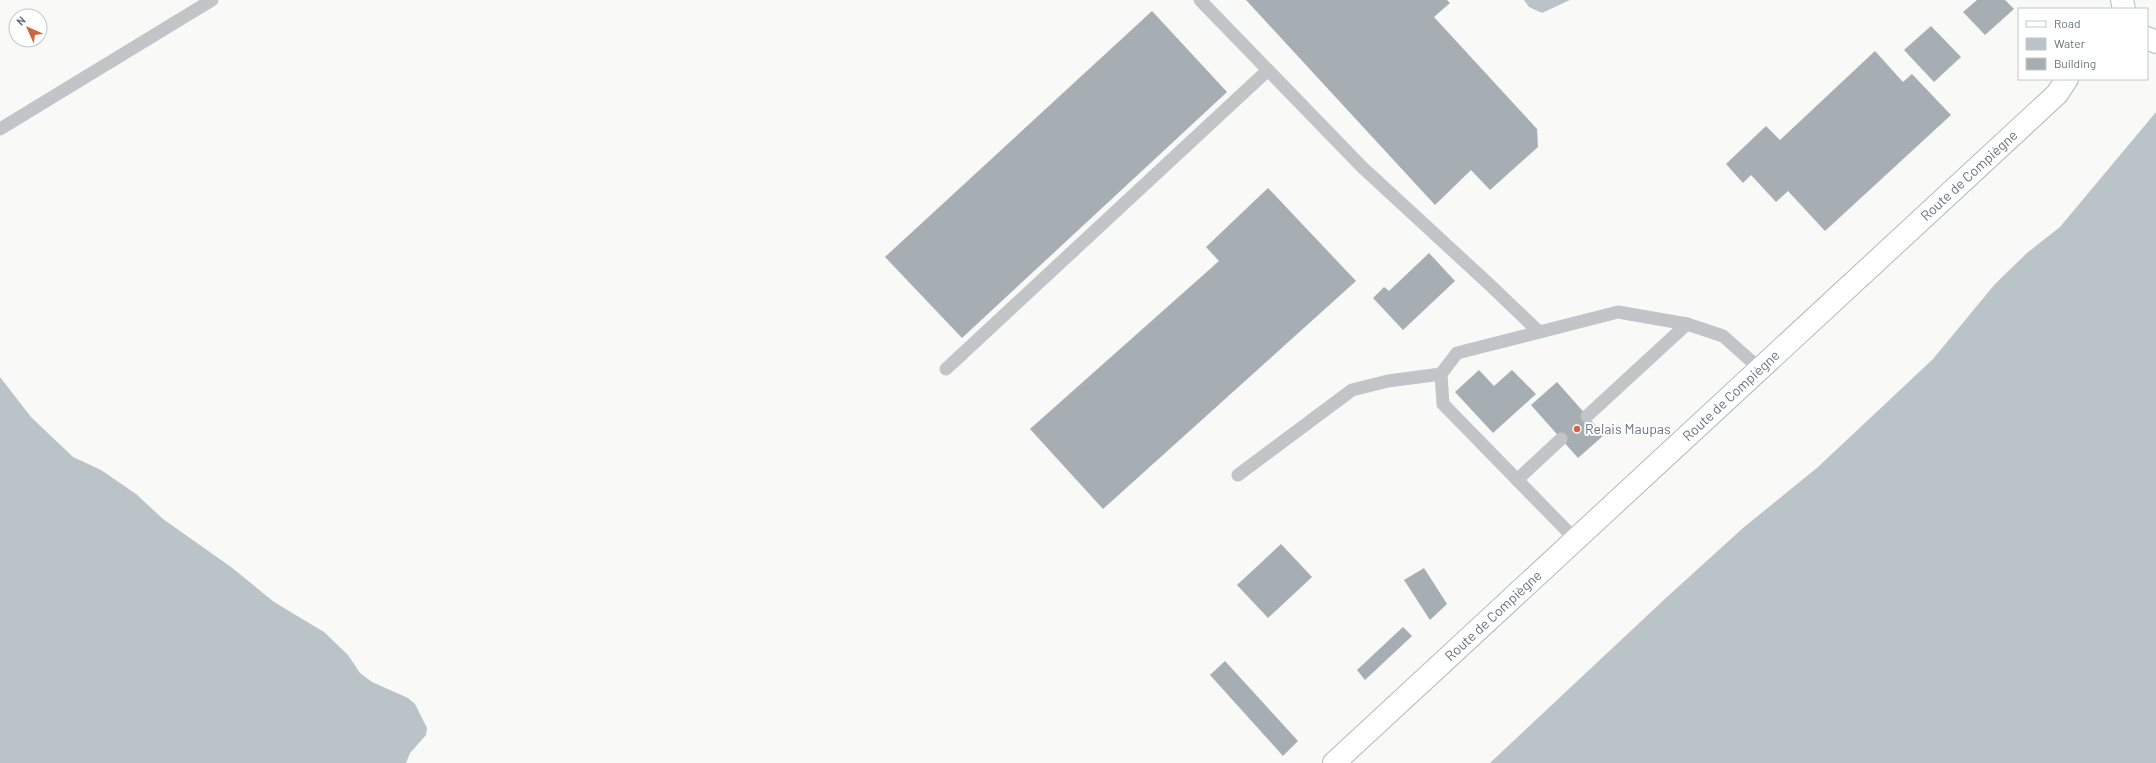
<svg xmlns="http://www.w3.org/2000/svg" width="2156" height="763" font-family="Barlow,sans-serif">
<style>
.water{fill:#bac3c7}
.building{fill:#a7aeb3}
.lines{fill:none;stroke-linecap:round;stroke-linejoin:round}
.secondary-casing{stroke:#b4b8bc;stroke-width:24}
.lane{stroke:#c1c5c8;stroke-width:13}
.secondary{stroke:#fff;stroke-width:22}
.poi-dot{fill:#ce6643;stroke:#fff;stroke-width:1.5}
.labels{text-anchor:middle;stroke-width:4;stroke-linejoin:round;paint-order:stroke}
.street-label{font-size:14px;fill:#67747e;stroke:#fff}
.poi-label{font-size:14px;fill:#67747e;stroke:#fff;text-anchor:start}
</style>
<rect width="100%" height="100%" fill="#f9f9f7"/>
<g class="water">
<path d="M1524 0H1570L1542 13 1529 7Z"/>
<path d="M2156 112V763H1490L1667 597 1743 528 1818 467 1933 359 1995 284 2027 253 2060 227Z"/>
<path d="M0 377 31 417 73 457 101 470 136 494 163 519 231 567 274 602 324 632 348 655 360 673 372 682 408 698 415 704 427 728 426 735 410 753 406 763H0Z"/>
</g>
<g class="building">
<path d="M1246 0H1447L1450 3 1434 17 1537 129 1538 147 1490 190 1471 170 1435 205Z"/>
<path d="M1977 0H2005L2014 9 1985 35 1963 12Z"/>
<path d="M1152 11 1227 92 962 338 885 257Z"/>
<path d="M1931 26 1961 57 1934 82 1904 50Z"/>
<path d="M1875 51 1903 82 1912 74 1951 115 1825 231 1788 191 1776 202 1751 175 1743 183 1726 164 1766 126 1780 140Z"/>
<path d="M1268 188 1356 281 1103 509 1030 429 1219 261 1206 247Z"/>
<path d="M1429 253 1455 281 1403 330 1373 298 1384 287 1389 291Z"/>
<path d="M1479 370 1494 386 1512 370 1536 394 1493 433 1455 392Z"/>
<path d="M1557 382 1604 435 1578 458 1531 405Z"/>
<path d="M1281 544 1312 577 1268 618 1237 585Z"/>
<path d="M1424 568 1447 604 1430 620 1404 580Z"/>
<path d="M1403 627 1412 636 1365 680 1357 670Z"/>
<path d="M1225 661 1298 741 1283 756 1210 675Z"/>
</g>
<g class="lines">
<g class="secondary-casing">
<g id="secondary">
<path d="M2122 0 2124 9"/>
<path d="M2147 38 2156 42"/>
<path id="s1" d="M1334 763 2057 94 2067 79"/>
</g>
</g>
<g class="lane">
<path d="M1200 0 1362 167 1490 285 1539 332"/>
<path d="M0 129 212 0"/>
<path d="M946 369 1268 70"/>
<path d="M1587 416 1687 324"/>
<path d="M1238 475 1352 390 1388 381 1441 374"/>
<path d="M1517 480 1561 439"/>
<path d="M1575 539 1443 404 1441 374 1457 353 1618 312 1687 324 1723 336 1759 368"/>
</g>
<use href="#secondary" class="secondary"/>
</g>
<circle class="poi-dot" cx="1577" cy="429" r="4"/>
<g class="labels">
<g class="street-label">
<text dy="5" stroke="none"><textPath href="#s1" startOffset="865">Route de Compiègne</textPath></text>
<text dy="5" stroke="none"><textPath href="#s1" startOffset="541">Route de Compiègne</textPath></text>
<text dy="5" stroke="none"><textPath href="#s1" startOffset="217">Route de Compiègne</textPath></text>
</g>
<g class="poi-label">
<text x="1585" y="434">Relais Maupas</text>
</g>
</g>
<rect x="2018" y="8" width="130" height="72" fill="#ffffff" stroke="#c2c7cb"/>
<rect x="2026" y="21" width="20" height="6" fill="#ffffff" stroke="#c2c7cb"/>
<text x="2054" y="28" font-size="12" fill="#67747e">Road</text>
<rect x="2026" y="38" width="20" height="12" fill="#bac3c7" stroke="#c2c7cb"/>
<text x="2054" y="48" font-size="12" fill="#67747e">Water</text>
<rect x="2026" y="58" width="20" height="12" fill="#a7aeb3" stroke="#c2c7cb"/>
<text x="2054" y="68" font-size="12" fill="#67747e">Building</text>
<g transform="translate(28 28) rotate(315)"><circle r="19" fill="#ffffff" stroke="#c2c7cb"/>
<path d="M0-3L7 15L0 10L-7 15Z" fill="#ce6643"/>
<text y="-6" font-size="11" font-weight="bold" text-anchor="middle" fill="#67747e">N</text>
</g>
</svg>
